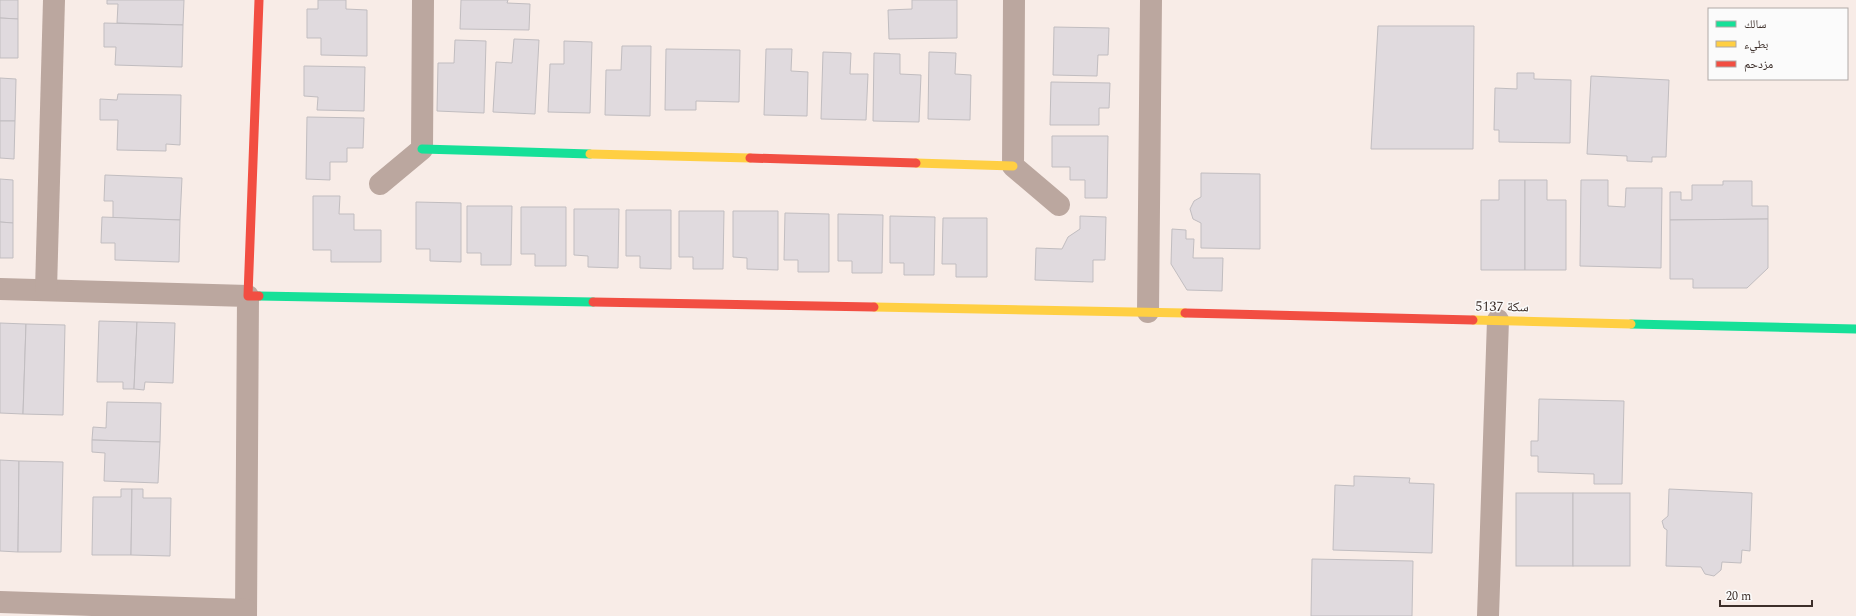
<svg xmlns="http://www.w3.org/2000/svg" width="1856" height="616" font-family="Spectral,'Noto Naskh Arabic',serif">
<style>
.building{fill:#e0dade;stroke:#c1bdc0}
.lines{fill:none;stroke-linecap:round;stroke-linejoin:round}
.street{stroke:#bba79f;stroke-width:22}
.fast{stroke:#16e098;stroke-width:9}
.slow{stroke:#ffcf43;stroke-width:9}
.jam{stroke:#f24e42;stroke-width:9}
.labels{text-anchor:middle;stroke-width:3;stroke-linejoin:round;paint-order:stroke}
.street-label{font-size:14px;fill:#3d2f2a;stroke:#fbfbfb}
</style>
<rect width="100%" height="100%" fill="#f8ece7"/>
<g class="building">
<path d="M0 0H18V19L0 18Z"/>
<path d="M107 0H184L183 25 117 23 118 4H107Z"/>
<path d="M318 0H346V9L367 10V56L321 55V38H307V9H318Z"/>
<path d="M461 0H508L507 3 530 4 529 30 460 29Z"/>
<path d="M912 0H957V38L889 39 888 10 912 9Z"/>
<path d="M0 18 18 19V58H0Z"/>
<path d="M104 23 183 25 182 67 115 65 116 47H104Z"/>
<path d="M1378 26H1474L1473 149H1371Z"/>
<path d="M1054 27 1109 28 1108 55H1098L1097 76 1053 75Z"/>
<path d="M514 39 539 40 535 114 493 112 496 62 512 63Z"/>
<path d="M455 40 486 41 484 113 437 111 438 63H454Z"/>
<path d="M564 41 592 42 590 113 548 112 550 64H564Z"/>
<path d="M622 46H651L650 116 605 115 606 70H621Z"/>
<path d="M666 49 740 50 739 102 696 101V110H665Z"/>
<path d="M766 49H792L791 71 808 72 807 116 764 115Z"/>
<path d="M823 52 851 53 850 74H868L866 120 821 119Z"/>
<path d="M929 52 956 53 955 74 971 75 970 120 928 119Z"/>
<path d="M874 53 900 54V74L921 75 919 122 873 121Z"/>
<path d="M304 66 365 67 364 111 317 110 318 97 304 96Z"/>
<path d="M1517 73H1534V79L1571 80 1570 143 1499 142V130H1494L1495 88 1517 89Z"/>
<path d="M1591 76 1669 80 1666 157H1652V162L1627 161V156L1587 154Z"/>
<path d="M0 78 16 79 15 121H0Z"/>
<path d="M1051 82 1110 83 1109 108H1099V125H1050Z"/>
<path d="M118 94 181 95 180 145 166 144V151L117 150 118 120H100V99L117 100Z"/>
<path d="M307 117 364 118 363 148H347V162H330V180L306 179Z"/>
<path d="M0 121H15L14 159 0 158Z"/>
<path d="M1052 136H1108L1107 198H1085V180H1070V167H1052Z"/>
<path d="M1201 173 1260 174V249L1201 248V223L1193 219 1190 209 1194 201 1201 197Z"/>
<path d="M105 175 182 178 180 220 113 218V201H104Z"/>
<path d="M0 179 13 180V223L0 222Z"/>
<path d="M1499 180H1525V270H1481V200H1499Z"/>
<path d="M1525 180H1547V200H1566V270H1525Z"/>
<path d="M1581 180H1608V206L1625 207 1626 188H1662L1661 268 1580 266Z"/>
<path d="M1723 181H1752V206H1768V219L1670 220V192H1681V200H1692V185H1723Z"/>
<path d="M313 196H340L339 214H354V230H381V262H331V250H313Z"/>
<path d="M416 202 461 203V262L430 261V249H416Z"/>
<path d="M467 206H512L511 265H481V253H467Z"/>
<path d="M521 207H566V266H535V254H521Z"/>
<path d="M574 209H619L618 268 588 267V256L574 255Z"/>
<path d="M626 210H671V269L640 268V256H626Z"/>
<path d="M679 211H724L723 269H693V257H679Z"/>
<path d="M733 211H778V270L747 269V258L733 257Z"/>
<path d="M785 213 829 214V272H798V260H784Z"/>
<path d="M838 214 883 215 882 273H852V261H838Z"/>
<path d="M890 216 935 217 934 275H904V263H890Z"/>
<path d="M1080 216 1106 217 1105 260H1093V282L1035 280 1036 248 1062 249 1068 237 1080 229Z"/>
<path d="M102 217 180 220 179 262 115 260V243H101Z"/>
<path d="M943 218H987V277H956V264H942Z"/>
<path d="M1768 219V268L1747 288H1693V279H1670V220Z"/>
<path d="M0 222 13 223V258H0Z"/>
<path d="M1172 229 1186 230V239H1194L1193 258H1223L1222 291 1187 290 1171 264Z"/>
<path d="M99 321 137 322 134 389H123V382H97Z"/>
<path d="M137 322 175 323 173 383 145 382 144 390 134 389Z"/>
<path d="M0 323 26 324 23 414 0 413Z"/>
<path d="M26 324 65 325 63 415 23 414Z"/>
<path d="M1539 399 1624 401 1622 484H1594V474L1538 472V456H1531V441H1538Z"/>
<path d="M107 402 161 403 160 442 92 440 93 427 106 428Z"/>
<path d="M92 440 160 442 158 483 104 481 105 453 92 452Z"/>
<path d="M0 460 19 461 18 552 0 551Z"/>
<path d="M19 461 63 462 61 552H18Z"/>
<path d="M1354 476 1410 478 1409 483 1434 484 1432 553 1333 550 1335 485 1354 486Z"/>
<path d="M121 489H132L131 555H92L93 497H121Z"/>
<path d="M132 489H143V498H171L170 556 131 555Z"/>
<path d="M1669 489 1752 493 1750 551 1742 550 1741 563 1722 562 1721 570 1714 576 1705 574 1701 567 1666 566 1667 530 1664 528 1662 521 1668 516Z"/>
<rect x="1516" y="493" width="57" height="73"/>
<rect x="1573" y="493" width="57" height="73"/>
<path d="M1312 559 1413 561 1412 616H1311Z"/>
</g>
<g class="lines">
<g class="street">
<path d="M1014 0 1013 166 1059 205"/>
<path d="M380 184 422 149 423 0"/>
<path d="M0 289 248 296 246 616"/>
<path d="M46 290 54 0"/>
<path d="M1148 312 1151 0"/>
<path d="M0 602 246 610"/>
<path d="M1488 616 1498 320"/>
</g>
<g class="fast">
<path d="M422 149 590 154"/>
<path d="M259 296 593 302"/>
<path d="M1631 324 1856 329"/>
</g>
<g class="slow">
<path d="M590 154 750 158"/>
<path d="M916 163 1013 166"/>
<path d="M874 307 1185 313"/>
<path d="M1473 320 1631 324"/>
</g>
<g class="jam">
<path d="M750 158 916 163"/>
<path d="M259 296H248L259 0"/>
<path d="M593 302 874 307"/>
<path d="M1185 313 1473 320"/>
</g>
</g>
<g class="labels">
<g class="street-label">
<text transform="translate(1502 306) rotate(1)" y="5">سكة 5137</text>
</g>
</g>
<rect x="1708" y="8" width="140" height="72" fill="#fbfbfb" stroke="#afa9a7"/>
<rect x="1716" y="21" width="20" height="6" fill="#16e098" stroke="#afa9a7"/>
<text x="1744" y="28" font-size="12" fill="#3d2f2a">سالك</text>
<rect x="1716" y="41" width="20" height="6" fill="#ffcf43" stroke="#afa9a7"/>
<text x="1744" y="48" font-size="12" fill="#3d2f2a">بطيء</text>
<rect x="1716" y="61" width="20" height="6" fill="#f24e42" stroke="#afa9a7"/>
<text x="1744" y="68" font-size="12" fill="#3d2f2a">مزدحم</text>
<path d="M1720 600v6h92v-6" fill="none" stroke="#3d2f2a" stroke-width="2"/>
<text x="1726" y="600" font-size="12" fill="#3d2f2a" stroke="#fbfbfb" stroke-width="3" paint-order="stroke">20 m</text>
</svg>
